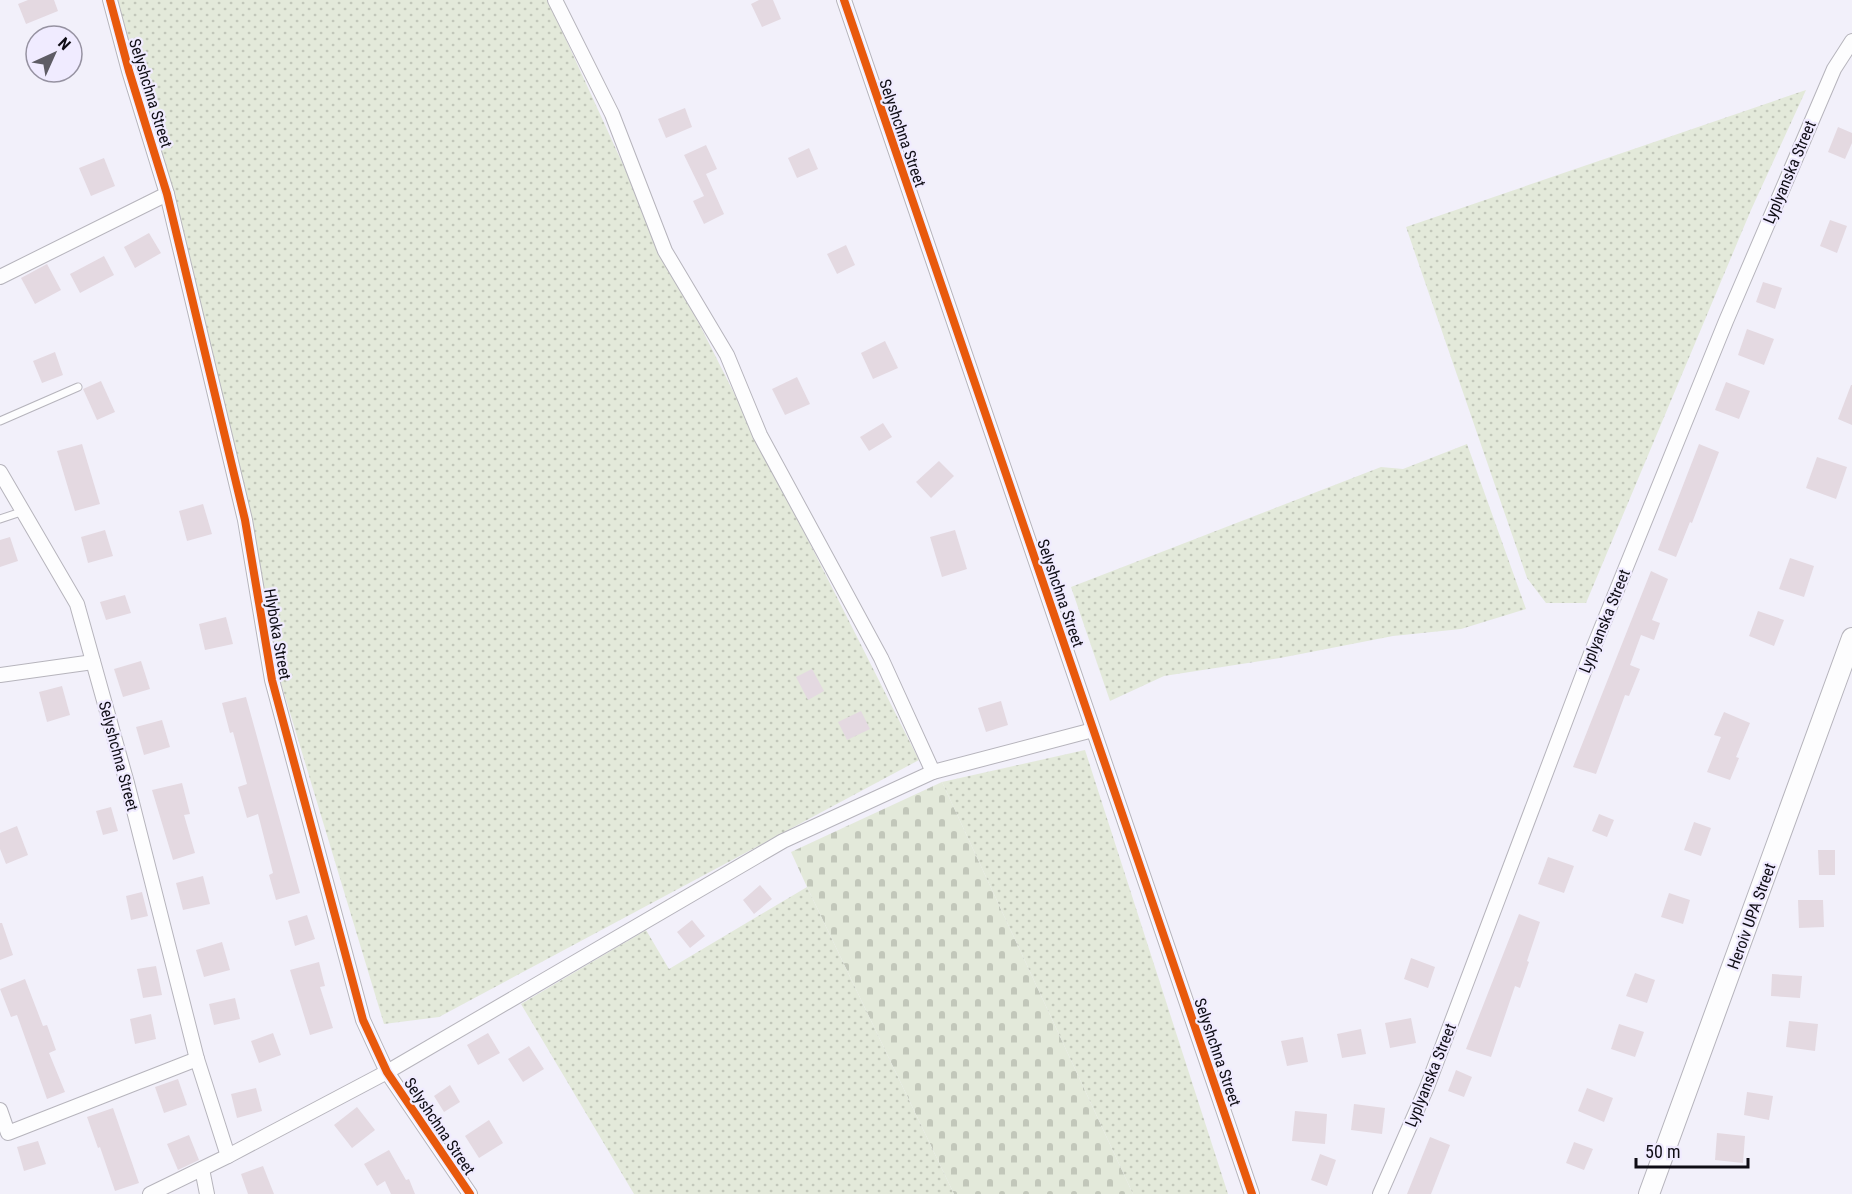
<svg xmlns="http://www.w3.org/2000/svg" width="1852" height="1194" font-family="'Roboto Condensed',sans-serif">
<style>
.cemetery{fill:url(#cemetery-stones)}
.park{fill:url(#park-dots)}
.building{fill:#e4d9e1}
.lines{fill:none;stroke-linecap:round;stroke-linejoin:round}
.lane-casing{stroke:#b6b4bc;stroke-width:9}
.street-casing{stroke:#b6b4bc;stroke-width:16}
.secondary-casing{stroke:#b6b4bc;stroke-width:22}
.lane{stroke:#fdfdfe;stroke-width:7}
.street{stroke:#fdfdfe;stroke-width:14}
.secondary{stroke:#fdfdfe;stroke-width:20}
.cycleway-casing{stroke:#f0ebff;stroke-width:11}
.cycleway{stroke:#e8590c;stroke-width:8}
.labels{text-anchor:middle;stroke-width:4.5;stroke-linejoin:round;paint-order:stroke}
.street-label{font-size:16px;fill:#0f0d15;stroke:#f0ebff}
</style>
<defs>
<pattern id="cemetery-stones" width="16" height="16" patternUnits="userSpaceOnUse" patternTransform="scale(1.5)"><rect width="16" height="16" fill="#e3e9da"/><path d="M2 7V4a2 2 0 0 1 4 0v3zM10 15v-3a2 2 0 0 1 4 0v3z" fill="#c2c7ba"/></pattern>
<pattern id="park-dots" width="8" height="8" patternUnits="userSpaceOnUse" patternTransform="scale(1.5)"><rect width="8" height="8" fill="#e3e9da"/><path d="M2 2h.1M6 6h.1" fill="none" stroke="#c2c7ba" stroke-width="1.8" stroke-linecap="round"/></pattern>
</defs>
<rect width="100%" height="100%" fill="#f2f0fa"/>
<path class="cemetery" d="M942 782 1133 1194H954L807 887 791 852Z"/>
<g class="park">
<path d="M116 0H548L662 250 919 760 439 1017 384 1024 281 683 237 453 164 171Z"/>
<path d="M1806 90 1751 210 1586 603H1546L1527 578 1406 227Z"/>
<path d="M1467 444 1526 609 1461 629 1393 636 1280 658 1164 676 1110 701 1071 587 1381 467 1403 469Z"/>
<path d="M1085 750 1228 1194H1133L942 782Z"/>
<path d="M807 887 954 1194H634L521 1004 646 930 669 969Z"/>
</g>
<g class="building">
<path d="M28 0H54L58 11 26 24 18 4Z"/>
<path d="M759 0H773L781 19 762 27 751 4Z"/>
<path d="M685 108 692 127 666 138 658 119Z"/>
<path d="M1838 127 1852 133V143L1845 159 1828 152Z"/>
<path d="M706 145 717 169 706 174 724 214 704 224 693 201 704 196 684 155Z"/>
<path d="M809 148 818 169 797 178 788 158Z"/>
<path d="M104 158 115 186 91 196 79 168Z"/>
<path d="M1830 220 1847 226 1837 253 1820 246Z"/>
<path d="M149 233 161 253 135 268 124 247Z"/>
<path d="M846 245 855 265 837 274 827 254Z"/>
<path d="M104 256 114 275 80 293 70 274Z"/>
<path d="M47 264 61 290 35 304 21 278Z"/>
<path d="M1763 282 1782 288 1775 309 1756 302Z"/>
<path d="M1747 329 1774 339 1764 365 1738 355Z"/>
<path d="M885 341 898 368 873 379 861 353Z"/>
<path d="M55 352 63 375 42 383 33 361Z"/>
<path d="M797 377 810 404 785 415 772 389Z"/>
<path d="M101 381 115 412 97 420 83 389Z"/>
<path d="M1726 382 1750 391 1739 419 1715 410Z"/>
<path d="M1851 385H1852V425L1838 419Z"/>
<path d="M883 423 892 437 869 451 860 437Z"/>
<path d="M82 444 100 504 75 511 57 451Z"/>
<path d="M1699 444 1719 452 1692 523 1690 522 1676 557 1658 550Z"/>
<path d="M1817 457 1847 467 1836 499 1806 488Z"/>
<path d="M939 461 954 476 931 498 916 482Z"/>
<path d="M203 504 212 534 187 541 179 511Z"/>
<path d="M105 530 113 556 88 563 81 537Z"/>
<path d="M955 530 967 569 942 577 930 537Z"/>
<path d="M10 537 18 561 0 567V540Z"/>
<path d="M1790 558 1814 566 1804 597 1779 589Z"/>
<path d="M1651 571 1668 579 1652 620 1660 623 1654 640 1641 635 1630 665 1640 669 1629 696 1625 695 1596 774 1573 767Z"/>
<path d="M125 595 131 613 106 620 100 602Z"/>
<path d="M1758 611 1784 620 1774 646 1749 636Z"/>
<path d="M226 617 233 644 205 650 199 624Z"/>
<path d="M141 661 150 689 123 697 114 669Z"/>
<path d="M812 669 824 691 808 700 796 677Z"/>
<path d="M62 686 70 715 47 722 39 692Z"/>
<path d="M246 697 300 893 276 900 269 875 273 873 258 814 247 818 238 787 247 784 233 732 230 733 222 703Z"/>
<path d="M1001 701 1008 725 986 732 978 708Z"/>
<path d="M861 711 870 729 847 740 838 722Z"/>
<path d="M1724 712 1750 723 1736 757 1739 758 1730 780 1707 772 1721 737 1714 735Z"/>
<path d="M162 720 170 747 144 755 136 727Z"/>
<path d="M182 783 190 814 184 815 195 853 173 860 152 790Z"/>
<path d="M111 807 118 831 103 835 96 811Z"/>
<path d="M1599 814 1614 820 1607 837 1592 831Z"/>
<path d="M1694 822 1711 828 1701 856 1684 850Z"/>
<path d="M17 826 28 855 6 864 0 849V833Z"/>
<path d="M1818 850H1835V875H1819Z"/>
<path d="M1548 857 1574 866 1564 893 1538 884Z"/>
<path d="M203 876 210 904 183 910 176 883Z"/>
<path d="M760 885 772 899 754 914 743 900Z"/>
<path d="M142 892 148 916 131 920 126 896Z"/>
<path d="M1669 893 1690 900 1683 924 1661 917Z"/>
<path d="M1798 900H1823L1824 927 1799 928Z"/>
<path d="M1519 914 1540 922 1527 961 1529 962 1520 988 1515 986 1491 1057 1466 1049Z"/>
<path d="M307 915 315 939 295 946 288 921Z"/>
<path d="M692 920 705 936 690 948 677 932Z"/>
<path d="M0 923H2L13 955 0 960Z"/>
<path d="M222 942 230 970 204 977 196 950Z"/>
<path d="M1411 958 1435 967 1428 988 1404 979Z"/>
<path d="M319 962 325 986 320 987 333 1028 310 1035 290 970Z"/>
<path d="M156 966 162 995 143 998 137 969Z"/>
<path d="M1635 973 1655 980 1647 1003 1626 996Z"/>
<path d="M1772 974 1802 976 1800 998 1771 996Z"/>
<path d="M25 979 43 1026 47 1025 56 1050 49 1053 65 1092 47 1099 17 1015 11 1017 0 989Z"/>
<path d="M235 998 240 1019 214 1025 209 1004Z"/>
<path d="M151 1014 156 1039 135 1044 130 1019Z"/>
<path d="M1411 1018 1416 1043 1390 1048 1385 1023Z"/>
<path d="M1789 1021 1818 1024 1815 1051 1786 1047Z"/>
<path d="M1619 1024 1644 1032 1635 1057 1611 1049Z"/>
<path d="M1361 1029 1366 1054 1342 1058 1337 1034Z"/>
<path d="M273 1033 281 1055 259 1063 251 1041Z"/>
<path d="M488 1033 500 1053 478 1065 467 1045Z"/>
<path d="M1303 1037 1308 1062 1287 1066 1281 1041Z"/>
<path d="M529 1046 544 1069 523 1082 508 1059Z"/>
<path d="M1456 1070 1472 1077 1464 1097 1448 1091Z"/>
<path d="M178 1079 187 1105 164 1113 155 1087Z"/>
<path d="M450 1085 460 1102 444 1112 434 1096Z"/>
<path d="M256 1088 262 1111 237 1118 231 1094Z"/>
<path d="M1587 1088 1613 1098 1604 1122 1578 1111Z"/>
<path d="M1747 1092 1773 1096 1769 1120 1744 1115Z"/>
<path d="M1354 1104 1385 1108 1382 1134 1351 1130Z"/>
<path d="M357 1107 375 1130 352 1148 334 1125Z"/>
<path d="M113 1108 139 1183 115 1191 100 1147 98 1148 87 1117Z"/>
<path d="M1295 1111 1327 1114 1325 1144 1292 1141Z"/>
<path d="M489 1120 503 1143 479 1158 465 1136Z"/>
<path d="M1717 1133 1745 1136 1743 1163 1715 1160Z"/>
<path d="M189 1135 199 1160 178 1170 167 1144Z"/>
<path d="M1430 1137 1450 1145 1431 1194H1407Z"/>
<path d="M38 1141 46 1164 24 1171 17 1147Z"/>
<path d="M1574 1142 1593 1149 1584 1170 1566 1163Z"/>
<path d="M389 1150 406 1180 409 1179 415 1194H391L385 1181 377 1186 364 1164Z"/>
<path d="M1320 1154 1336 1160 1327 1186 1311 1180Z"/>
<path d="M263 1166 274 1194H248L241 1174Z"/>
</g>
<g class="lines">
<g class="lane-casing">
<g id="lane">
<path d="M0 421 78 387"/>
<path d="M0 519 24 511"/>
</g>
</g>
<g class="street-casing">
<g id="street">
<path d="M110 0 129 71 167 194 245 520 272 680 363 1020 387 1072 470 1194"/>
<path d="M555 0 612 114 665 251 727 355 760 435 881 658 933 772"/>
<path d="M844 0 1252 1194"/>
<path d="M0 277 167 194"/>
<path d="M0 472 77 604 127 783 197 1059 228 1156"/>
<path d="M0 675 93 662"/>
<path d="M0 1110 8 1133 197 1059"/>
<path d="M202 1169 207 1194"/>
<path d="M150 1194 228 1156 387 1072 783 841 933 772 1093 730"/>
<path d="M1380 1194 1427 1087 1590 656 1726 321 1834 69 1852 41"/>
</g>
</g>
<g class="secondary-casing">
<path id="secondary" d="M1649 1194 1852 638"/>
</g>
<use href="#lane" class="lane"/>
<use href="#street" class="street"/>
<use href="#secondary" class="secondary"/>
<g class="cycleway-casing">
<g id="cycleway">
<path d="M110 0 129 71 167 194 245 520 272 680 363 1020 387 1072 470 1194"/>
<path d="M844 0 1252 1194"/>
</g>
</g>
<use href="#cycleway" class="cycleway"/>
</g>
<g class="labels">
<g class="street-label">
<text transform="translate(151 93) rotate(73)" y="6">Selyshchna Street</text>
<text transform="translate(903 133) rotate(71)" y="6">Selyshchna Street</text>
<text transform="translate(1789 172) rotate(-67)" y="6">Lyplyanska Street</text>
<text transform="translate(1061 593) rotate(71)" y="6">Selyshchna Street</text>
<text transform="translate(1604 621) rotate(-68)" y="6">Lyplyanska Street</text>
<text transform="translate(278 634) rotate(80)" y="6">Hlyboka Street</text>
<text transform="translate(119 756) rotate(75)" y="6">Selyshchna Street</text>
<text transform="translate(1751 916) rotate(-70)" y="6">Heroiv UPA Street</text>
<text transform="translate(1218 1052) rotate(71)" y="6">Selyshchna Street</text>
<text transform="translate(1430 1075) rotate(-68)" y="6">Lyplyanska Street</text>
<text transform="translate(440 1126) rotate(56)" y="6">Selyshchna Street</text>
</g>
</g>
<g transform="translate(54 54) rotate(45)"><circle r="28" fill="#f0ebff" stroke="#9692a1" stroke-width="1.5"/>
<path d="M0-4.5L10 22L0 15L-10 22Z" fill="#5e5c65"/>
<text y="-9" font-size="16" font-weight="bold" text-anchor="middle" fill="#0f0d15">N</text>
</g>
<path d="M1636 1158v9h112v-9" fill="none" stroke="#0f0d15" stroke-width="3"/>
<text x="1645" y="1158" font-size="18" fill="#0f0d15" stroke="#f0ebff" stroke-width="4.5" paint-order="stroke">50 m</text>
</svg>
